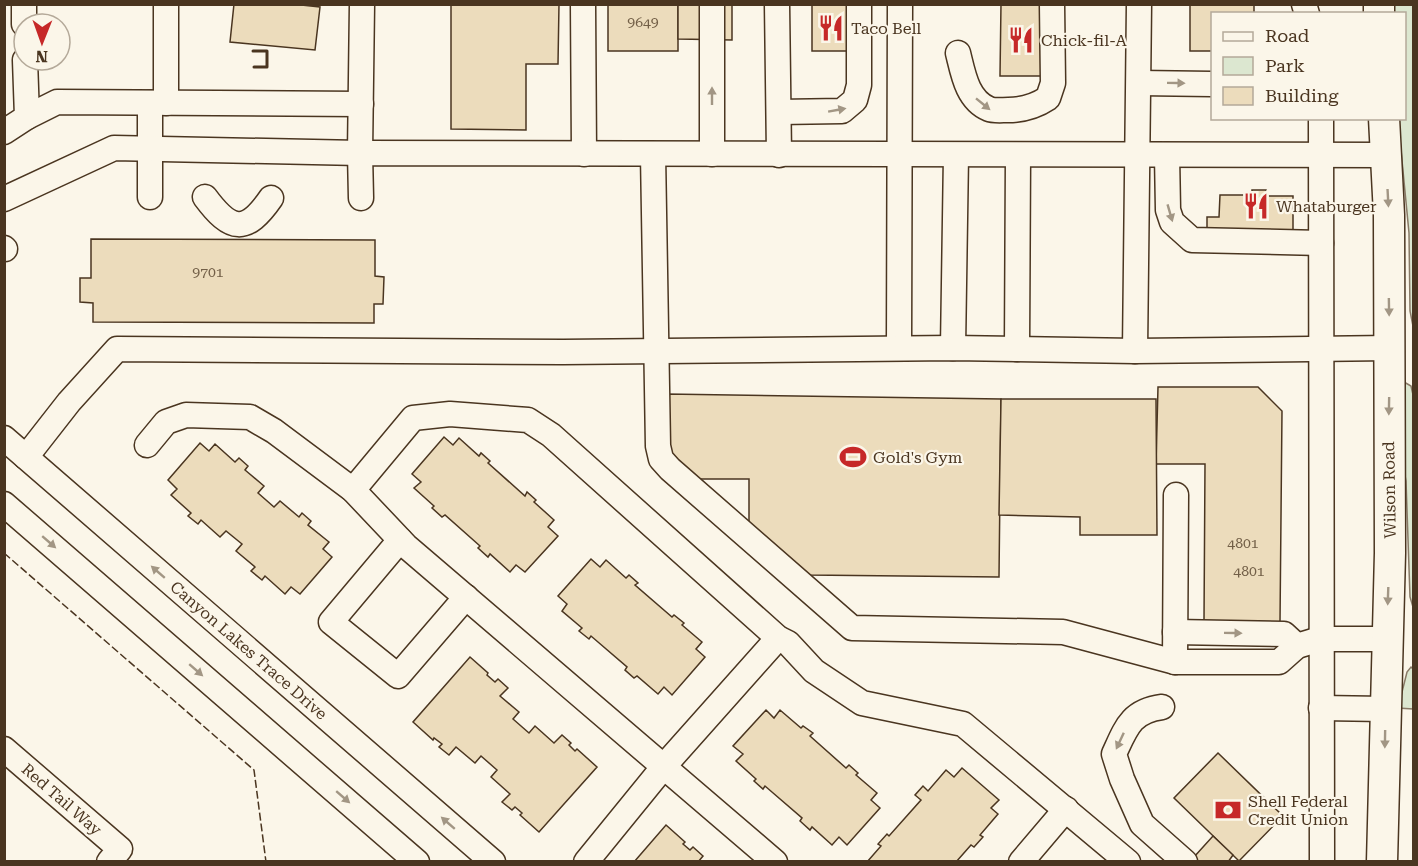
<svg xmlns="http://www.w3.org/2000/svg" width="1418" height="866" font-family="'Roboto Serif',serif">
<style>
.green{fill:#dce7d0;stroke:#887966;stroke-width:1.5}
.building{fill:#ecdcbc;stroke:#4a3520;stroke-width:1.5}
.lines{fill:none;stroke-linecap:round;stroke-linejoin:round}
.minor-casing{stroke:#4a3520;stroke-width:27}
.major-casing{stroke:#4a3520;stroke-width:33}
.minor{stroke:#fbf6e9;stroke-width:24}
.major{stroke:#fbf6e9;stroke-width:30}
.fence{stroke:#4a3520;stroke-width:1.5;stroke-dasharray:8 3;stroke-linecap:butt}
.wall{stroke:#4a3520;stroke-width:3}
.oneway{fill:#a29684}
.labels{text-anchor:middle;stroke-width:4.5;stroke-linejoin:round;paint-order:stroke}
.number-label{font-size:14px;fill:#725f47}
.poi-label{font-size:16px;fill:#4a3520;stroke:#fbf6e9;text-anchor:start}
.street-label{font-size:16px;fill:#4a3520;stroke:#fbf6e9}
</style>
<rect width="100%" height="100%" fill="#fbf6e9"/>
<g class="green">
<path d="M1391 5H1413V326L1410 311 1409 233 1398 119 1404 118V14L1391 13Z"/>
<path d="M1404 382 1411 386 1414 399 1413 607 1410 597 1406 481 1397 430Z"/>
<path d="M1411 667 1413 669V709L1398 708 1407 672Z"/>
</g>
<g class="building">
<path d="M234 4H292L320 7 315 50 230 42Z"/>
<path d="M451 4H559L558 64H526V130L451 129Z"/>
<rect x="608" y="4" width="70" height="47"/>
<path d="M678 4H732V40L678 39Z"/>
<path d="M812 4H850L849 51H812Z"/>
<path d="M1001 4H1041V76H1000Z"/>
<path d="M1190 4H1254V14H1212V51H1190Z"/>
<path d="M1252 190H1266V196H1293V235L1207 234V217H1219L1220 195H1252Z"/>
<path d="M91 239 375 240V276L384 277 383 304H374V323L93 322V303L80 302V278H91Z"/>
<path d="M1158 387H1258L1282 411 1280 622 1204 621 1205 464H1156Z"/>
<path d="M666 394 1001 399 999 577 807 575 749 524V479H694L665 453Z"/>
<path d="M1001 399H1156L1157 535H1080V517L999 515Z"/>
<path d="M444 437 453 445 459 438 479 456 481 453 490 461 488 463 525 496 527 492 536 500 534 502 554 520 548 527 558 536 525 572 516 565 510 572 490 554 488 557 478 548 480 546 445 515 442 517 432 508 434 506 414 488 421 482 412 474Z"/>
<path d="M200 443 209 451 215 444 235 462 239 458 248 466 245 470 264 486 258 493 274 507 280 501 299 517 302 513 311 521 308 525 329 542 323 549 332 557 300 594 291 587 285 594 265 576 262 580 251 571 255 567 236 551 242 544 226 531 220 537 201 520 198 524 188 516 191 513 171 495 177 489 168 480Z"/>
<path d="M591 559 600 567 606 560 626 578 629 575 638 583 635 585 672 617 674 615 684 623 682 625 702 642 696 649 705 657 672 695 664 687 658 694 637 676 634 678 625 670 627 667 591 636 589 639 579 631 582 628 562 611 567 604 558 596Z"/>
<path d="M470 657 488 673 487 675 495 682 498 679 508 688 500 696 519 712 513 719 529 733 535 726 554 743 562 735 571 743 569 745 575 751 577 749 597 767 539 832 520 815 522 813 515 807 512 810 502 802 510 794 491 777 497 770 481 756 475 763 456 747 449 755 439 747 442 744 434 738 433 740 413 722Z"/>
<path d="M766 710 774 718 780 710 801 728 803 726 813 733 810 736 846 768 849 765 858 773 856 775 877 793 871 800 880 808 847 845 839 837 832 845 812 827 810 830 800 821 802 818 765 786 763 789 754 781 756 779 736 761 743 754 733 746Z"/>
<path d="M1218 753 1283 816 1239 861 1174 798Z"/>
<path d="M962 768 999 800 991 808 998 814 980 835 983 837 974 847 971 845 956 862H867L881 846 878 844 887 834 889 836 921 800 915 795 923 786 928 791 946 770 954 777Z"/>
<path d="M666 825 685 842 683 844 690 850 693 847 703 856 698 862H634Z"/>
<path d="M1213 836 1233 855 1228 862H1199L1194 857Z"/>
</g>
<g class="lines">
<g class="minor-casing">
<g id="minor">
<path d="M24 4V24"/>
<path d="M166 4V103"/>
<path d="M583 4 584 154"/>
<path d="M777 4 779 155"/>
<path d="M1304 4 1307 14"/>
<path d="M958 53C963 73 967 100 989 109 994 111 1002 110 1008 110 1023 110 1036 106 1048 98L1053 83 1052 4"/>
<path d="M1139 83 1212 84"/>
<path d="M779 112 842 111 855 100 859 85V4"/>
<path d="M27 117 57 102 361 104"/>
<path d="M1321 118 1322 862"/>
<path d="M4 132 27 117 25 60"/>
<path d="M653 154 658 446 661 459 670 469 852 628 1063 632 1175 662H1279L1297 646 1320 639H1387"/>
<path d="M712 154V4"/>
<path d="M1167 155 1168 210 1172 222 1192 240 1321 243"/>
<path d="M150 197V103"/>
<path d="M205 197C231 232 246 234 271 198"/>
<path d="M361 198 360 153 1386 155"/>
<path d="M4 199 114 148 360 153 362 4"/>
<path d="M4 248 5 249"/>
<path d="M899 348 900 4"/>
<path d="M953 348 956 155"/>
<path d="M1017 349 1018 155"/>
<path d="M1135 351 1139 4"/>
<path d="M4 438 493 862"/>
<path d="M147 445 166 422 186 415 250 417 274 431 353 490 406 546 775 862"/>
<path d="M26 457 69 402 117 349 563 352 953 348 1135 351 1390 348"/>
<path d="M353 490 413 418 450 414 528 420 551 435 778 638 788 643 814 671 862 703 963 724 1128 862"/>
<path d="M4 504 417 862"/>
<path d="M400 540 331 622 398 676 466 597"/>
<path d="M1175 632 1284 634 1297 646"/>
<path d="M1175 662 1176 495"/>
<path d="M1162 707C1131 711 1126 728 1114 754L1122 779 1142 824 1185 862"/>
<path d="M1321 708 1385 709"/>
<path d="M4 749 120 849 109 862"/>
<path d="M586 862 665 765 778 638"/>
<path d="M1021 862 1066 809"/>
</g>
</g>
<g class="major-casing">
<g id="major">
<path d="M1379 4V14"/>
<path d="M1382 862 1390 553 1389 215 1384 118"/>
</g>
</g>
<use href="#minor" class="minor"/>
<use href="#major" class="major"/>
<path class="fence" d="M4 553 254 770 266 862"/>
<path class="wall" d="M253 51H267V67H254"/>
</g>
<defs><path id="oneway-solid" d="M-6-.8H1V-3.2L6.5 0L1 3.2V.8H-6Z" transform="scale(1.5)"/></defs>
<g class="oneway">
<use href="#oneway-solid" transform="translate(1176 83) rotate(1)"/>
<use href="#oneway-solid" transform="translate(712 96) rotate(-90)"/>
<use href="#oneway-solid" transform="translate(983 104) rotate(39)"/>
<use href="#oneway-solid" transform="translate(837 110) rotate(-10)"/>
<use href="#oneway-solid" transform="translate(1388 198) rotate(87)"/>
<use href="#oneway-solid" transform="translate(1170 213) rotate(74)"/>
<use href="#oneway-solid" transform="translate(1389 307) rotate(89)"/>
<use href="#oneway-solid" transform="translate(1389 406) rotate(91)"/>
<use href="#oneway-solid" transform="translate(49 542) rotate(41)"/>
<use href="#oneway-solid" transform="translate(158 572) rotate(-139)"/>
<use href="#oneway-solid" transform="translate(1388 596) rotate(92)"/>
<use href="#oneway-solid" transform="translate(1233 633) rotate(1)"/>
<use href="#oneway-solid" transform="translate(196 670) rotate(41)"/>
<use href="#oneway-solid" transform="translate(1385 739) rotate(91)"/>
<use href="#oneway-solid" transform="translate(1120 741) rotate(115)"/>
<use href="#oneway-solid" transform="translate(343 797) rotate(41)"/>
<use href="#oneway-solid" transform="translate(448 823) rotate(-139)"/>
</g>
<defs>
<g id="restaurant-bare" transform="scale(2.07)"><path d="M-5-6h1v4h1v-4h1v4h1v-4h1v5L-1.5 .5V6h-2V.5L-5-1ZM5-6V6H3V1.5H1.5Q1.5-4 5-6Z" fill="#c62828" stroke="#fbf6e9" stroke-width="2.5" paint-order="stroke"/></g>
<g id="stadium-bare" transform="scale(2.07)"><path d="M0-5a6.5 5 0 1 0 0 10a6.5 5 0 1 0 0-10ZM-3.5-1.8h7v3.6h-7Z" fill="#c62828" stroke="#fbf6e9" stroke-width="2.5" paint-order="stroke"/></g>
<g id="bank-bare" transform="scale(2.07)"><path d="M-6-4H6V4H-6ZM0-2.3a2.3 2.3 0 1 0 0 4.6a2.3 2.3 0 1 0 0-4.6Z" fill="#c62828" stroke="#fbf6e9" stroke-width="2.5" paint-order="stroke"/></g>
</defs>
<g fill-rule="evenodd">
<use href="#restaurant-bare" x="831" y="28"/>
<use href="#restaurant-bare" x="1021" y="40"/>
<use href="#restaurant-bare" x="1256" y="206"/>
<use href="#stadium-bare" x="853" y="457"/>
<use href="#bank-bare" x="1228" y="810"/>
</g>
<g class="labels">
<g class="number-label">
<text x="643" y="27">9649</text>
<text x="208" y="277">9701</text>
<text x="1243" y="548">4801</text>
<text x="1249" y="576">4801</text>
</g>
<g class="poi-label">
<text x="851" y="34">Taco Bell</text>
<text x="1041" y="46">Chick-fil-A</text>
<text x="1276" y="212">Whataburger</text>
<text x="873" y="463">Gold's Gym</text>
<text x="1248" y="807">Shell Federal<tspan x="1248" dy="18">Credit Union</tspan></text>
</g>
<g class="street-label">
<text transform="translate(1389 490) rotate(-91)" y="6">Wilson Road</text>
<text transform="translate(249 650) rotate(41)" y="6">Canyon Lakes Trace Drive</text>
<text transform="translate(62 799) rotate(41)" y="6">Red Tail Way</text>
</g>
</g>
<rect width="1418" height="866" fill="none" stroke="#4a3520" stroke-width="12"/>
<rect x="1211" y="12" width="195" height="108" fill="#fbf6e9" stroke="#b4a999" stroke-width="1.5"/>
<rect x="1223" y="32" width="30" height="9" fill="#fbf6e9" stroke="#b4a999" stroke-width="1.5"/>
<text x="1265" y="42" font-size="18" fill="#4a3520">Road</text>
<rect x="1223" y="57" width="30" height="18" fill="#dce7d0" stroke="#b4a999" stroke-width="1.5"/>
<text x="1265" y="72" font-size="18" fill="#4a3520">Park</text>
<rect x="1223" y="87" width="30" height="18" fill="#ecdcbc" stroke="#b4a999" stroke-width="1.5"/>
<text x="1265" y="102" font-size="18" fill="#4a3520">Building</text>
<g transform="translate(42 42) rotate(181)"><circle r="28" fill="#fbf6e9" stroke="#b4a999" stroke-width="1.5"/>
<path d="M0-4.5L10 22L0 15L-10 22Z" fill="#c62828"/>
<text y="-9" font-size="16" font-weight="bold" text-anchor="middle" fill="#4a3520">N</text>
</g>
</svg>
